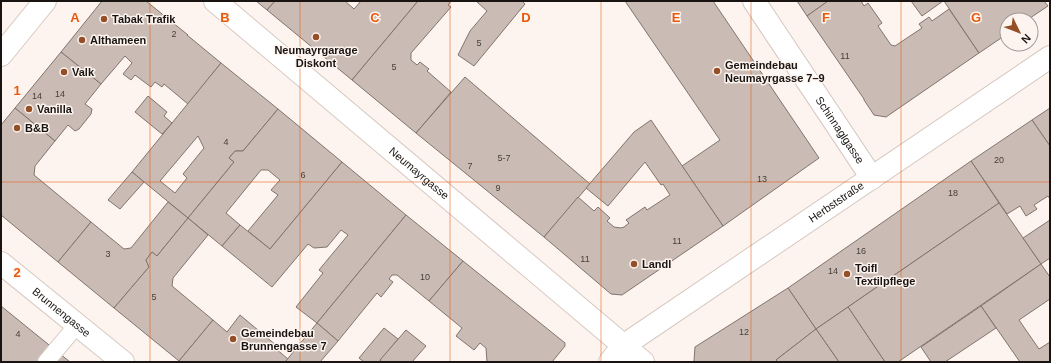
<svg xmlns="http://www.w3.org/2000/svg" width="1051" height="363" font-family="Helvetica,sans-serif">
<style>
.building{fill:#cabcb4;stroke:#81746d;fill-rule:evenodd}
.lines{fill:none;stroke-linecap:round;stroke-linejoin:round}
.lane-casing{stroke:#d7c9c1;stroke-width:18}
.street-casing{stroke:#d7c9c1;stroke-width:24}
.secondary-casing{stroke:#d7c9c1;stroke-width:24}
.lane{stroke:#fff;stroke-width:16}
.street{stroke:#fff;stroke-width:22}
.secondary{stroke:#fff;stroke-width:22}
.grid{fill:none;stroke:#e8590c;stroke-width:1;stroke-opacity:0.55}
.poi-dot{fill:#954f26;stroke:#fdf4f0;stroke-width:1.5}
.labels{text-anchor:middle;stroke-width:3;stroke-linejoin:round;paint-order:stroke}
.number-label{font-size:9px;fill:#453e3a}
.poi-label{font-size:11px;font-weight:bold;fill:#191411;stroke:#fdf4f0;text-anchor:start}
.street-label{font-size:11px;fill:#191411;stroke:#fdf4f0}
.grid-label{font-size:13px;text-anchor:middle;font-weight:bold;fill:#e8590c;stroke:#fdf4f0;stroke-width:3;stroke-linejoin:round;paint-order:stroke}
</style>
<rect width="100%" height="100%" fill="#fdf4f0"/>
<g class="building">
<path d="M102 1H146L188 35H187L221 63 188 104 164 84 162 87 155 82 151 87 135 75 131 80 123 74 132 63 125 56 101 84 61 52Z"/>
<path d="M256 1H275L267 10Z"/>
<path d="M275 1H345L354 9 361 1H418L352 80 267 10Z"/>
<path d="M418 1H451L448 5 451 7 411 53V60L417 65 420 62 429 69 427 71 451 92 416 133 352 80Z"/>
<path d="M476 1H522L525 4 474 66 458 55 470 31 487 11Z"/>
<path d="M625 1H713L819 158 723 226 682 166 720 140Z"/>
<path d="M797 1H828L807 16Z"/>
<path d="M828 1H861L864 6 868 3 882 23 878 26 891 45 895 46 922 28 919 24 929 17 932 21 949 9 979 53 886 117 874 115 864 100V99L807 16Z"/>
<path d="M911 1H943L922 16Z"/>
<path d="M944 1H1044L1048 6 1027 20H1007V34L979 53Z"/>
<path d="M61 52 101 84 85 104 92 109 91 114 79 129 75 131 68 125 55 141 15 108Z"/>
<path d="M221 63 278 109 243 151H235L229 158 234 162 188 218 132 172ZM198 136 204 148 183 174 187 178 175 193 160 181Z"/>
<path d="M465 77 590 184 544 237 416 133Z"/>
<path d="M148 96 167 112 164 116 172 123 162 134 135 112Z"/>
<path d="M15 108 55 141 35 166 34 175 91 222 58 262 1 215V125Z"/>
<path d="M1050 108V146L1032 120Z"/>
<path d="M278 109 342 162 270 249 248 231 278 195 271 190 280 180 268 170H261L226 213 240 225 222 246 188 218 234 162 229 158 235 151H243Z"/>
<path d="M651 120 723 226 622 295 611 294 544 237 578 197 594 211 598 207 610 218 607 221 614 227 621 228 624 227 629 223 626 220 645 207 647 210 670 195 663 184 661 185 645 162 608 206 586 188 634 132Z"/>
<path d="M1032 120 1050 146V199L1048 196 1034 205 1037 209 1026 216 1020 206 1007 214 971 161Z"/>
<path d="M971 161 999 203 816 329 788 288Z"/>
<path d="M342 162 406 215 317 323 296 307 323 273 319 270 348 235 341 230 327 247 314 248 308 244 272 287 222 246 240 225 270 249Z"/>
<path d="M132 172 144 182 120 209 108 200Z"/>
<path d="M168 202 188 218 157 256 152 252 146 260 149 267 114 308 58 262 91 222 124 249 131 248Z"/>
<path d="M999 203 1041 264 898 362H885L848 307Z"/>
<path d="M406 215 463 261 429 301 397 275H392L389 279 393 282 381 297 377 293 338 341 317 323Z"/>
<path d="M188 218 208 235 173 278 172 286 213 320 179 361 114 308 149 267 146 260 152 252 157 256Z"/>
<path d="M1050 220V258L1041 264 1023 238Z"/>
<path d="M463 261 565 343V346L552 362H487L486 348 480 343 474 350 456 336 462 328 429 301Z"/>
<path d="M1041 264 1050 277V299L1019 320 1039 349 1050 342V362H1020L981 306Z"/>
<path d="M788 288 816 329 776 360 778 362H695L694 361 695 347Z"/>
<path d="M1 306 70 362H1Z"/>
<path d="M981 306 996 328 945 362H931L921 347Z"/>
<path d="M848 307 885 362H839L816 329Z"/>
<path d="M240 315 277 346 275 348 288 359 285 362H180L179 361 213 320 227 332Z"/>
<path d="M317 323 338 341 320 362H285Z"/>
<path d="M384 328 398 339 379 362H364L359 358Z"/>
<path d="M816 329 839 362H778L776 360Z"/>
<path d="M406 330 426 346 412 362H382L380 360Z"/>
</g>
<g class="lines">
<g class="lane-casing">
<path id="lane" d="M46 362 77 325"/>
</g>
<g class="street-casing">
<g id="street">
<path id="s1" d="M215 1 643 362"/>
<path id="s2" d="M754 1 872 178"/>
<path id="s3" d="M1 263 123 362"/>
<path id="s4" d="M610 362 623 346 1050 57"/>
</g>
</g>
<g class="secondary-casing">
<path id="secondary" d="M1 55 45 1"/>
</g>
<use href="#lane" class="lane"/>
<use href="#street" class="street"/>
<use href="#secondary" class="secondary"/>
</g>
<path class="grid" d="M150 1V362M300 1V362M450 1V362M601 1V362M751 1V362M901 1V362M1 182H1050"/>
<g class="poi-dot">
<circle cx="104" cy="19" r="4"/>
<circle cx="316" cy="37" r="4"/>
<circle cx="82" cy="40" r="4"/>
<circle cx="717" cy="71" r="4"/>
<circle cx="64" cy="72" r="4"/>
<circle cx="29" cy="109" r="4"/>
<circle cx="17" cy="128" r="4"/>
<circle cx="634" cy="264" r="4"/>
<circle cx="847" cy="274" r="4"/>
<circle cx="233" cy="339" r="4"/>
</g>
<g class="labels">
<g class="number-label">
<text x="174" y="37">2</text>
<text x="479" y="46">5</text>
<text x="845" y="59">11</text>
<text x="394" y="70">5</text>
<text x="60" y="97">14</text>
<text x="37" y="99">14</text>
<text x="226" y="145">4</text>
<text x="504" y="161">5-7</text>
<text x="999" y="163">20</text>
<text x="470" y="169">7</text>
<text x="303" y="178">6</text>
<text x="762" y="182">13</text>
<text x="498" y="191">9</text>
<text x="953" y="196">18</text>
<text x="677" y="244">11</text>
<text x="861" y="254">16</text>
<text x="108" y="257">3</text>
<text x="585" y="262">11</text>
<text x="833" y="274">14</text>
<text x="425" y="280">10</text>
<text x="154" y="300">5</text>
<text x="744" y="335">12</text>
<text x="18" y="337">4</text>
</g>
<g class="poi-label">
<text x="112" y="23">Tabak Trafik</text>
<text x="90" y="44">Althameen</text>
<text x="316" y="54" text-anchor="middle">Neumayrgarage<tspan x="316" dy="13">Diskont</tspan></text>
<text x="725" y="69">Gemeindebau<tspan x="725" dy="13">Neumayrgasse 7–9</tspan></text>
<text x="72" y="76">Valk</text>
<text x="37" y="113">Vanilla</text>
<text x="25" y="132">B&amp;B</text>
<text x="642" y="268">Landl</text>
<text x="855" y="272">Toifl<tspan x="855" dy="13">Textilpflege</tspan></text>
<text x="241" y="337">Gemeindebau<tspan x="241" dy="13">Brunnengasse 7</tspan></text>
</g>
<g class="street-label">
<text dy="4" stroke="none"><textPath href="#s2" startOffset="155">Schinnaglgasse</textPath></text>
<text dy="4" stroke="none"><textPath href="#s1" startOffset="267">Neumayrgasse</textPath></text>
<text dy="4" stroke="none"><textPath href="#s4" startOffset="278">Herbststraße</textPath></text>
<text dy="4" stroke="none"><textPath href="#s3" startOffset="78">Brunnengasse</textPath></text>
</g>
</g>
<g class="grid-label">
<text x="75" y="22">A</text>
<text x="225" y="22">B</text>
<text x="375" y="22">C</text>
<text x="526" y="22">D</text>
<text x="676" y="22">E</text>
<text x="826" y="22">F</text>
<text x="976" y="22">G</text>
<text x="17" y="95">1</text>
<text x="17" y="277">2</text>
</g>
<rect width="1051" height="363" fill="none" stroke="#191411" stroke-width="4"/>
<g transform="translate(1019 32) rotate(133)"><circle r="19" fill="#fdf4f0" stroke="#a29a97"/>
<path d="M0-3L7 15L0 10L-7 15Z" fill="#954f26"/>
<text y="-6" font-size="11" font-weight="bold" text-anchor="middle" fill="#191411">N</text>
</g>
</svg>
